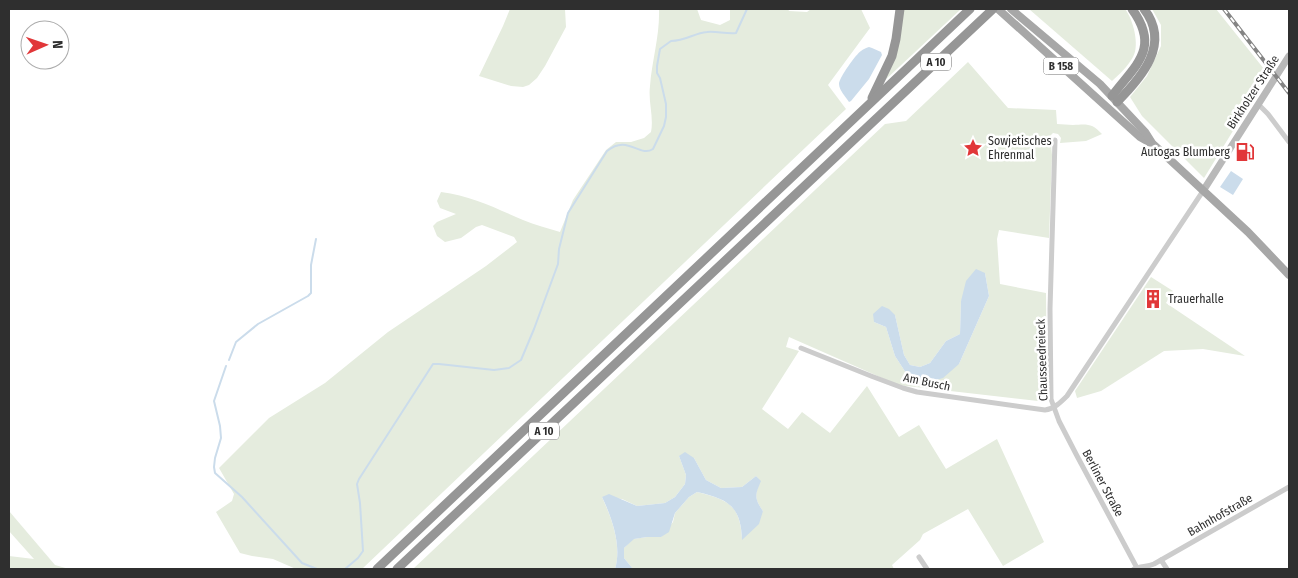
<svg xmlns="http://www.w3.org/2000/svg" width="1298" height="578" font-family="'Fira Sans Condensed',sans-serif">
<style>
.green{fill:#e5ecde;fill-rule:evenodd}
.water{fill:#cbdceb}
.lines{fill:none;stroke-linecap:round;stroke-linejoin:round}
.stream{stroke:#cbdceb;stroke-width:2}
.street{stroke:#ccc;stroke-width:5}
.secondary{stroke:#b9b9b9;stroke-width:7}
.primary{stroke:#a7a7a7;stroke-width:8}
.highway{stroke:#969696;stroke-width:9}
.rail-casing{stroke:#848484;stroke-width:4}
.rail{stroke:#fff;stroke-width:2;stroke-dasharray:5.5;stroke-linecap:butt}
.labels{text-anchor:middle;stroke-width:5;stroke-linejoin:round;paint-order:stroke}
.shield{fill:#fff;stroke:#6d6d6d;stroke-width:1}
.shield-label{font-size:11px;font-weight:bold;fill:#2f2f2f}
.street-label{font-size:12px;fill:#2f2f2f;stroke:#fff}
.poi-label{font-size:12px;fill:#2f2f2f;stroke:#fff;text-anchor:start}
</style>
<rect width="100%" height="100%" fill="#fff"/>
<g class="green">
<path d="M510 9H565L566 27 545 66 537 78 529 85 523 87 511 86 479 76 503 26Z"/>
<path d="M659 9H697L701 20 720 25 730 20V9H788L789 11 807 12 811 9H861L870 28 828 85 846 109 362 569H296L273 559 252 556 240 553 216 512 232 501 234 494 219 468 269 418 325 383 388 332 486 266 517 242 514 237 482 225 476 227 461 238 445 242 437 236 433 226 437 222 456 214 440 208 437 201 441 192C472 196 495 208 523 220 535 225 548 228 560 232L573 200 606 150 616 142H631L644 138 651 132C654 117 648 102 650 86 652 60 660 35 659 9Z"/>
<path d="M902 9H961L883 82Z"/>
<path d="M1029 9H1125C1133 19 1140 45 1133 57 1128 66 1120 74 1112 81Z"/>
<path d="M1152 9H1216L1268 74 1204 178 1142 116 1130 97 1147 76 1161 46V25Z"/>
<path d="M968 62 1008 108 1056 110 1057 124C1062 124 1068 125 1073 125 1087 124 1092 123 1102 134L1086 141 1060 143 1061 138 1058 134 1053 133 1049 137V142L1051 145 1052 155 1049 238 999 230 997 239 1000 284 1046 293 1047 395 1044 400 1038 401 898 385 789 337 786 347 799 351 762 409 788 429 802 412 830 433 867 386 899 437 919 425 946 469 997 439 1044 542 1003 566 968 509 923 534 920 540 892 565 894 569H633L624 558V548L633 539 647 537H661L673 522 675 513 689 497 697 492C729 500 740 505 742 539L763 511C754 498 755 495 760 481L756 476 742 487 721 488 706 480 694 458 679 456 686 475 685 484 675 497 665 503 637 506 622 499 602 497C612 519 622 546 615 569H413L885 124 906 121ZM985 273 989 296 959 364 908 376 895 356 886 327 874 322 895 315 904 355 910 365 920 367 930 363 946 341 960 334 961 301Z"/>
<path d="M1151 277 1173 291 1166 303 1245 356 1203 349 1164 351 1101 391 1077 398 1075 391Z"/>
<path d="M9 511 55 565 69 569H9V556L34 559 9 531Z"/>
</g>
<g class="water">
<path d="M869 47 872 48 881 52 882 55 869 79 851 101 849 102C846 97 839 90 839 84 839 78 856 54 861 51 863 49 866 48 869 47Z"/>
<path d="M1231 171 1243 179 1233 195 1220 187Z"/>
<path d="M976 269 985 273 989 296 959 364 943 378 930 382 908 376 895 356 886 327 874 322 873 314 882 306 889 309 895 315 904 355 910 365 920 367 930 363 946 341 960 334 961 301 966 281Z"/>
<path d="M685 452 694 458 706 480 721 488 742 487 756 476 761 481C755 495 754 498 763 511L759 524 742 540C741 506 728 499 697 492L689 497 675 513 669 532 661 537H647L634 539 624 548V558L633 569H615C622 546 612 518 602 497L609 494 637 506 665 503 675 497 685 484 686 475 679 456Z"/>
</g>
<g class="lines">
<g class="stream">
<path d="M229 360 236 342 258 324 308 296 311 293V265L316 239"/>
<path d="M226 366 214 401 220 426 221 438 215 458 214 467 215 473 242 497 302 563 317 569"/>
<path d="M345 569 358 558 363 551 360 503 357 484 359 479 433 364H439L494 370 509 368 521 360 534 329 558 264 559 249 568 213 607 151C628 134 639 158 653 149L664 126 666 117V104L660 78 657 73V66L660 49 671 41C686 41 694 33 707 32 716 31 726 34 736 33L747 9"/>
</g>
<g class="street">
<path d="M1258 104 1268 114 1289 142"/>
<path d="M1055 140 1050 309 1051 399 1059 421 1076 454 1137 568"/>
<path d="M801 348 871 376 903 388 917 392 1045 410C1054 409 1061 402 1067 396L1203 191"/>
<path d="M919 557 927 569"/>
<path d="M1161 560 1167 569"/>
<path d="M1134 569C1140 566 1147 567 1154 564L1289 487"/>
</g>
<path class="secondary" d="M1203 191 1289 56"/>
<g class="primary">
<path d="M998 9 1140 137 1154 145 1248 232 1289 275"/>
<path d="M1011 9 1100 84 1145 132 1152 143"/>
</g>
<g class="highway">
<path d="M1112 96C1135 65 1161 49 1132 9"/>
<path d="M872 98 892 56 896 39 900 9"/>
<path d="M1117 102C1142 77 1171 44 1144 9"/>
<path d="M377 569 970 9"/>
<path d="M397 569 993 9"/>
</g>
<g class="rail-casing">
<path id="rail" d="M1224 9 1289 93"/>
</g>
<use href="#rail" class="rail"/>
</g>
<defs>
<g id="sight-bare" transform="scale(1.5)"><path d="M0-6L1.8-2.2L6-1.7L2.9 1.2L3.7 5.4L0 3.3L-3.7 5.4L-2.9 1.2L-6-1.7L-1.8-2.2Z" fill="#e13739" stroke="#fff" stroke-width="2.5" paint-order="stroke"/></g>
<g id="fuel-bare" transform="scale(1.5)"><path d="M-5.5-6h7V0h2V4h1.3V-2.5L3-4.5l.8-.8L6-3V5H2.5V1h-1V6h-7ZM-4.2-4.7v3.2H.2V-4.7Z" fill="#e13739" stroke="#fff" stroke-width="2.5" paint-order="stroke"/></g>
<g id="building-bare" transform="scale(1.5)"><path d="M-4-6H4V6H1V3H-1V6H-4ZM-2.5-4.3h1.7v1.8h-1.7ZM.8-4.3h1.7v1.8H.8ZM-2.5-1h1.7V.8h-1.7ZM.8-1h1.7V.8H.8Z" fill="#e13739" stroke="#fff" stroke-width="2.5" paint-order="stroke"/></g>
</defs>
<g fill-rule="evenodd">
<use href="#sight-bare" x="973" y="148"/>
<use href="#fuel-bare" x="1245" y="152"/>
<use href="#building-bare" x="1153" y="299"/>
</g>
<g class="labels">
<g class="shield">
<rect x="921" y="53.5" width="30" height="17" rx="4"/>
<rect x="1043.5" y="57.5" width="35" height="17" rx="4"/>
<rect x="529" y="422.5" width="30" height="17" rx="4"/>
</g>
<g class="shield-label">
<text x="936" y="66">A 10</text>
<text x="1061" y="70">B 158</text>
<text x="544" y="435">A 10</text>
</g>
<g class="street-label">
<text transform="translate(1253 92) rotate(-57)" y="4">Birkholzer Straße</text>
<text transform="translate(1042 360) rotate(-92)" y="4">Chausseedreieck</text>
<text transform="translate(927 382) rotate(12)" y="4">Am Busch</text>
<text transform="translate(1103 483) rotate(62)" y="4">Berliner Straße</text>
<text transform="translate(1220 515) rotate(-30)" y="4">Bahnhofstraße</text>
</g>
<g class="poi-label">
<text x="988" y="145">Sowjetisches<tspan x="988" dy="14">Ehrenmal</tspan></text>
<text x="1230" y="156" text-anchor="end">Autogas Blumberg</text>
<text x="1168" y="303">Trauerhalle</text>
</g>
</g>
<rect width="1298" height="578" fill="none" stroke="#2f2f2f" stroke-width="20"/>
<g transform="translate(45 45) rotate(88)"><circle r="24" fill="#ffffff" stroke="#acacac"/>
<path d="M0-4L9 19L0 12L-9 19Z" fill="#e13739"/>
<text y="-8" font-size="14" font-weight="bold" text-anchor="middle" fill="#2f2f2f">N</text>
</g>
</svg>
